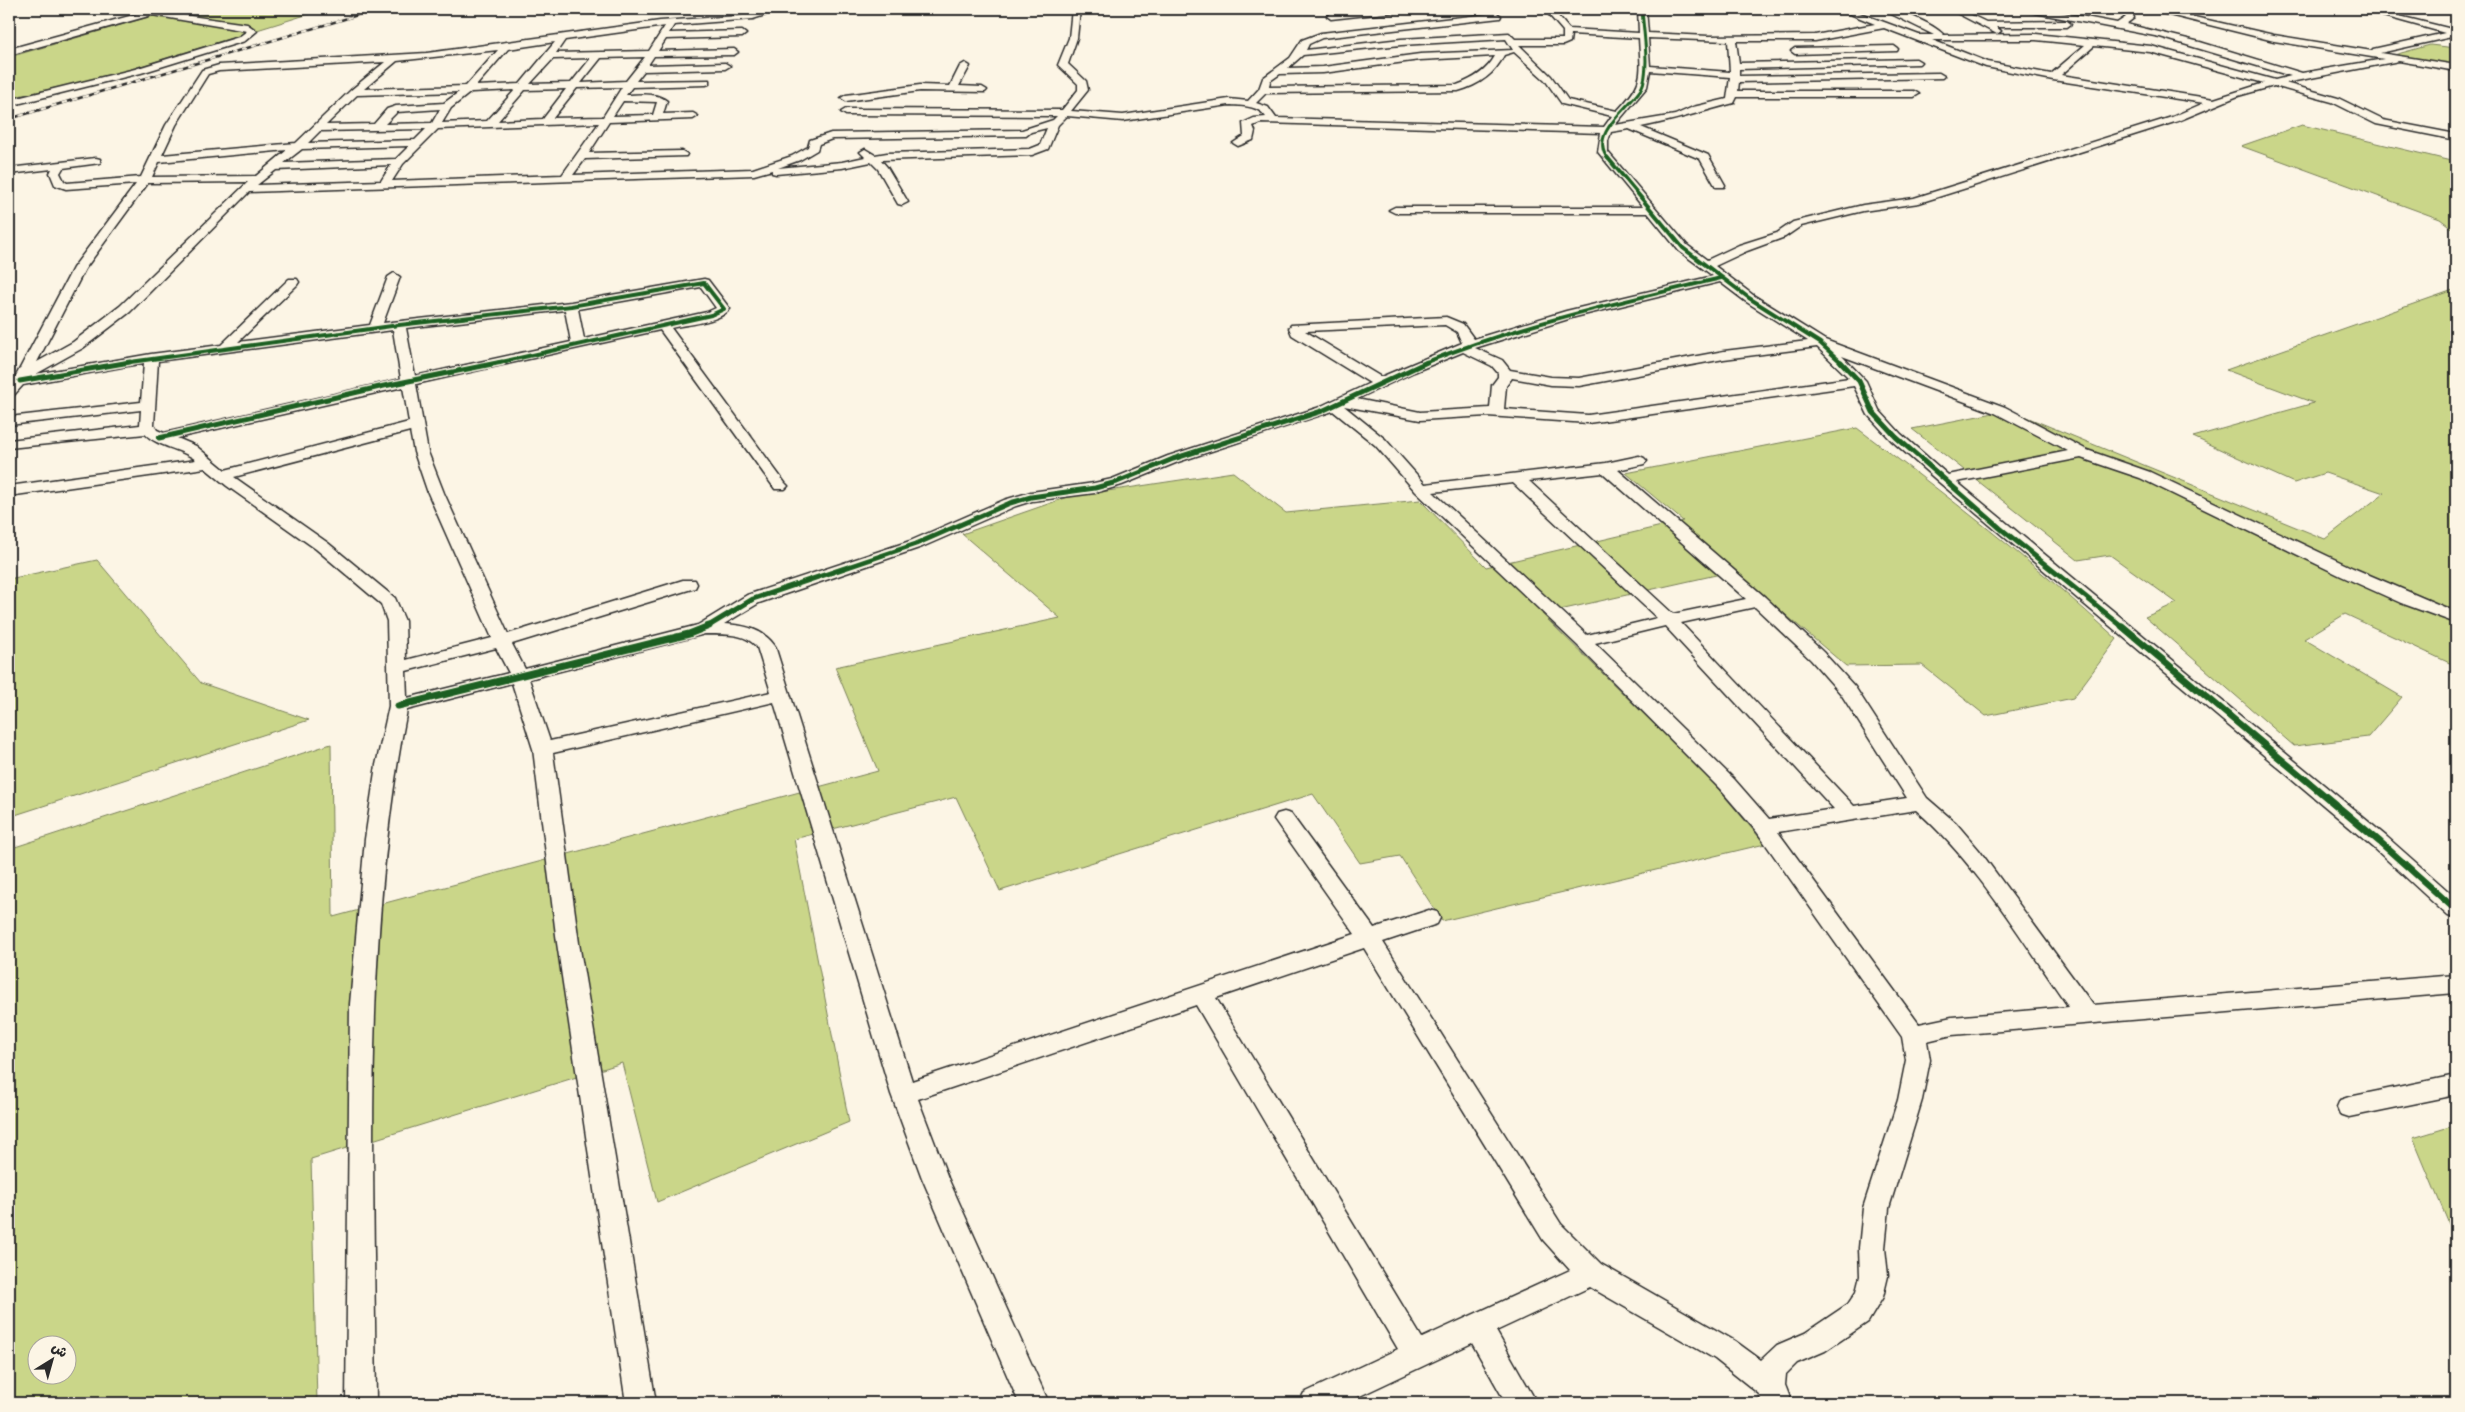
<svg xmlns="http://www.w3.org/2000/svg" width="2465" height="1412" font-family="Mynerve,'Playpen Sans Arabic',sans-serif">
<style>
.green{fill:#cad689;stroke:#7a805a;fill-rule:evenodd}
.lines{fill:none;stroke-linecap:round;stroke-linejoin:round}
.street-casing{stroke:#2b2b2b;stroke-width:3}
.street{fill:#fcf5e5;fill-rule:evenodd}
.rail-casing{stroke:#2b2b2b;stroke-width:2.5}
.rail{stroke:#fcf5e5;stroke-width:2;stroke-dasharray:5.5;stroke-linecap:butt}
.cycleway-far3-casing{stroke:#fcf5e5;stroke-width:4.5}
.cycleway-far2-casing{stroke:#fcf5e5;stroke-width:5.5}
.cycleway-far1-casing{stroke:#fcf5e5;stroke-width:8}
.cycleway-casing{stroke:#fcf5e5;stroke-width:10}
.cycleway-far3{stroke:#1b5e20;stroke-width:3}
.cycleway-far2{stroke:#1b5e20;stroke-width:4}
.cycleway-far1{stroke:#1b5e20;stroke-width:5}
.cycleway{stroke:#1b5e20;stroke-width:7}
</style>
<rect width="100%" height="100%" fill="#fcf5e5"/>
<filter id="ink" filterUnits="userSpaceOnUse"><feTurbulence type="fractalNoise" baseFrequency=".02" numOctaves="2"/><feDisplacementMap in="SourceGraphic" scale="10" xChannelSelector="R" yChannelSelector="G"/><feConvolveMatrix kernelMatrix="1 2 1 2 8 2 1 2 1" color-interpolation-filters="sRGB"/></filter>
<g filter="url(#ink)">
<g class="green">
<path d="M177 9H325L105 77 9 98V57Z"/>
<path d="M2430 45 2456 48V67L2394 55Z"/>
<path d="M2302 125 2456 162V231L2440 219 2241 146Z"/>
<path d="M2456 289V666L2345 614 2304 639 2402 697 2368 737 2294 746 2145 617 2177 603 2110 555 2078 560 1912 429 2009 410 2325 539 2384 493 2325 473 2294 483 2193 437 2314 403 2226 370Z"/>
<path d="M1857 428C1946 495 2035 563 2117 639L2073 698 1986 716 1922 665 1846 666 1734 571 1542 614 1708 777 1765 844 1442 921 1400 856 1360 863 1313 794 1000 891 956 797 794 839 849 1122 657 1202 622 1063 311 1159 317 1403H9V849L331 744 333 917 878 771 835 667 1060 618 962 534 1068 497 1233 472 1286 513 1420 500 1486 567 1683 521 1626 473ZM38 1344H68V1374H38Z"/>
<path d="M97 560 201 683 309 720 9 817V579Z"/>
<path d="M2456 1125V1241L2413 1138Z"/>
</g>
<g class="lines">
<g class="street-casing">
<g id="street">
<path d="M155 9H165L162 12 247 24 257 31 245 41 141 73 9 106V100L135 69 239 37 247 31 152 15 9 55V49Z"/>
<path d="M773 9H784L753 19 674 25 669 33 742 31 746 34 742 37 666 39 658 51 734 49 738 52 734 55 654 56 648 65 725 63 730 66 725 69 644 71 636 81 709 80V84L706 85 632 87 626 95C639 95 656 92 667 101L663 114 693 113 698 116 693 119 609 122 589 153 682 151 687 154 686 156 585 159 573 175 753 169 792 156 808 147 810 140 831 133 1022 130 1053 120 1057 116 846 115 841 112 846 109 1062 110 1078 90V84L1058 65 1069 38 1072 9H1080L1077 38 1068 64 1086 81 1088 90 1071 111 1123 115 1229 99 1248 101 1259 89 1263 78 1290 58 1302 40 1321 33 1497 13 1501 16 1500 18 1322 38 1309 44 1306 50 1401 39 1509 33 1515 39H1563V31L1544 9H1552L1569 29 1639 33 1638 9H1646L1648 33 1708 36 1815 35 1875 24 1838 9H1849L1919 35H1934L1881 9C1898 8 1932 23 1944 35L2036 34 2151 46 2275 80 2291 76 2160 37 2014 9 2054 11 2117 23 2126 17 2118 9 2132 11 2134 18 2126 24 2200 42 2302 73 2384 59 2274 41 2145 9H2159L2274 35 2372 51 2373 49 2445 33 2358 9H2371L2456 30V36L2380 53 2456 65V71L2399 61 2285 83 2338 98 2383 120 2456 134V140L2376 124 2332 102 2274 86 2238 96 2178 121 1919 203 1863 211 1801 226 1785 237 1747 251 1715 266 1753 295 1825 340 2005 407 2087 450 2150 472 2353 568 2456 612V623L2401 603 2341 576 2140 478 2081 458 1957 482 2387 837 2456 898V918L2448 916 2373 847 1940 483 1891 440 1868 415 1854 386 1588 423 1487 416 1420 420 1344 406 1385 439 1425 484 1606 463 1639 456 1644 458 1647 461 1644 464 1618 470 1765 597 1823 652 1855 687 1927 798 1956 823 1979 850 2093 1005 2456 975V993L1952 1035 1927 1041 1930 1060 1922 1100 1889 1208 1885 1248 1888 1276 1883 1297 1868 1322 1825 1351 1797 1363 1786 1374 1785 1385 1792 1403H1762L1759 1394 1715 1359 1590 1287 1496 1331 1537 1403H1506L1472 1343 1345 1403H1299L1304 1393 1398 1349 1196 1005 918 1099 948 1178 1049 1403H1019L922 1178 891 1094 774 702 553 753 579 943 656 1403H626L557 943 533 749 512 683 407 710C362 938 374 1172 376 1403H346L350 1004 365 839 376 765 389 706 387 621 381 604 316 549 227 486 205 468 9 496V486L196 460C180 448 158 447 145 434L9 448V440L140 425 141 410 9 425V417L141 402 144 363 23 385 14 395 9 396V384L17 374 73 268 136 184 66 189 55 185 50 173 52 169 9 174V168L96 158 100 159V163L63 168 60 173 64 181 67 183 141 177 166 125 202 70 219 65 427 53 660 21 738 16ZM665 26 649 51 556 53 565 40ZM1884 28 1986 67 2053 80 2204 103 2172 117 1914 198 1863 205 1793 222 1777 233 1739 245 1707 260 1687 245 1608 152V141L1611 132 1629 129 1700 159 1716 187H1724L1725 185 1708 155 1641 127C1673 121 1703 111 1734 103L1737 97H1914L1919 94 1914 91H1738L1739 82 1942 78 1944 76 1939 73 1739 76V69L1919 64 1921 62 1916 59 1739 63 1736 41H1815ZM1571 34 1639 38C1641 76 1645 82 1617 111L1568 100 1551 76 1519 45H1563L1570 42ZM1648 38 1728 41 1730 72 1650 66ZM1506 39 1513 50 1420 54 1323 67 1288 68 1303 55 1401 45ZM1932 40H2036L2085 45 2051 74 1988 62ZM555 42 520 84 476 86 508 49ZM2094 46 2150 52 2264 83 2214 99 2061 75ZM498 50 466 86 364 89 397 61ZM1514 52 1545 80 1562 104 1612 116 1604 127 1276 118 1268 107 1256 103 1266 93 1458 91C1479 85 1495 74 1504 55ZM1495 56C1487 71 1473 79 1457 85L1269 87 1270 81 1280 74 1323 73 1420 60ZM645 57 626 81 581 83 601 58ZM591 58 571 83 530 84 553 59ZM385 62 351 90 296 143 162 155 176 125 208 74 219 71ZM1650 71 1730 77 1727 99 1693 107 1675 115 1615 125 1647 87ZM622 87 603 117 553 118 577 88ZM566 89 543 119 498 121 525 90ZM515 90 487 121 442 123 451 108 471 92ZM459 92 444 103 396 106 387 109 374 124 326 125 357 95ZM623 101 657 102 653 115 613 116ZM1229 105C1242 106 1258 105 1266 117L1254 118 1243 123 1244 136 1233 143 1238 146 1253 140 1255 131 1253 126 1260 123 1601 133 1598 152 1643 207H1395L1389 210 1395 213H1648L1679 251 1713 276 1566 311 1474 339 1463 324 1446 317 1291 325 1289 328 1292 335 1370 383 1317 408 1168 456 1112 479 1094 483 1031 492 1004 500 910 541 747 595 698 625 525 669 512 644 695 588 697 584 695 580H683L508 634 444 493 428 452 416 384 660 330 775 489H785L788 486 785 483 671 328C688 324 718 323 730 309L708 280 704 279 571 302 383 323 400 277 394 273 388 277 370 325 238 342 297 285 299 282 297 279H289L221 345 151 354 36 374 83 348 130 312 249 192 754 175 772 170V173L776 174 842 168 871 162 878 169 898 204 902 205 908 202 887 167 881 160 1032 155 1048 149 1058 125 1067 116 1123 121ZM440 109 432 123 385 124 397 112ZM599 123 562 175 392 181 403 164 438 129ZM1047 128 1040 145 1030 149 887 153 875 155 865 149 860 152 865 157 842 162 778 168 800 160 817 150 819 144 832 139 1026 136 1031 132ZM426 129 415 140 308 143 320 131ZM409 146 396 159 284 163 302 149ZM287 150 256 176 152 177 159 162ZM391 165 381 181 257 185 276 170ZM248 182 120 306 73 342 37 362 85 269 148 183ZM1720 282 1745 301 1808 341 1724 351 1579 378 1551 377 1510 370 1502 360 1475 348 1575 317ZM701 287 716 308 707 312 584 339 578 309ZM565 310 571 342 415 376 406 328ZM1445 325 1457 332 1462 343 1381 377 1305 331ZM393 330 401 379 164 433 157 430 154 425 158 361ZM1817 347 1849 378 1588 415 1504 409 1506 386 1512 378 1551 385 1579 386 1724 359ZM1463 352 1492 366 1498 373V377L1492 385 1490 408 1420 412 1357 399 1414 372ZM1842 356 1995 413 2068 451 1948 475 1901 434 1879 410 1866 381ZM403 387 409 422 225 470 196 446 177 438ZM1333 411 1375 445 1416 492 1577 645 1720 789 1757 832 1902 1037 1906 1060 1898 1100 1863 1208 1859 1248 1860 1276 1856 1292 1848 1304 1805 1333 1777 1345 1761 1360 1735 1341 1601 1264 1561 1224 1383 942 1437 924 1440 918 1437 912 1429 910 1374 928 1291 814 1284 812 1277 814 1274 819 1355 934 912 1081 775 646C763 629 744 625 724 624L759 603 922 547 1016 506 1032 501 1095 493 1122 485 1178 462ZM410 431 414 452 428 493 492 638 406 660 405 621 395 598 328 543 234 477ZM1603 473 1746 599 1673 614 1529 481ZM1513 483 1657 618 1587 635 1433 492ZM1755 607 1811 660 1841 694 1907 798 1854 806 1681 623ZM1665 626 1834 809 1769 819 1734 779 1595 643ZM705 634C724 635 744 632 757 647L771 692 550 741 529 679ZM496 648 509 673 407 698 406 671ZM1916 810C1977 863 2022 941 2069 1007L1952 1017 1919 1024 1778 832ZM1364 948 1543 1240 1570 1270 1422 1338 1216 998Z"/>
<path d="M1380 9H1407L1403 11 1331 19 1327 16 1331 13Z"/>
<path d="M1949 9H1959L1986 22 2067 21 2071 24 2067 27H1996L2001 31 1997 34Z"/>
<path d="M1894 46 1898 49 1897 51 1795 54 1791 51 1795 48Z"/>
<path d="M965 63 970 66 959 86 982 87 987 90 985 92 920 91 846 101 841 98 846 95 920 85 950 86 960 66Z"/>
<path d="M2456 1075V1095L2349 1117 2340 1114 2337 1107 2340 1100 2349 1097Z"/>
</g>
</g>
<use href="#street" class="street"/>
<g class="rail-casing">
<path id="rail" d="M9 119 378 9"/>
</g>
<use href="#rail" class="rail"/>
<g class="cycleway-far3-casing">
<path id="cycleway-far3" d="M1608 159C1588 134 1629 108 1641 89 1651 71 1643 30 1642 9"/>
</g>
<g class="cycleway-far2-casing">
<g id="cycleway-far2">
<path d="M1607 157 1683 248 1749 298 1820 343 1842 363"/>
<path d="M123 363 399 325 571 306 704 283 724 309 711 315 497 363"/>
<path d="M1424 363C1520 324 1621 302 1721 278"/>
</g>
</g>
<g class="cycleway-far1-casing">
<g id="cycleway-far1">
<path d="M1841 362 1859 381 1873 412 1896 437 2000 528 2123 627"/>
<path d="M20 381 130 362"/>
<path d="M159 438 384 386 502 362"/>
<path d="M707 627 753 599 916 544 1010 503 1031 497 1095 488 1117 482 1173 459 1322 411 1427 362"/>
</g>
</g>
<g class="cycleway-casing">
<g id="cycleway">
<path d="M2122 626 2380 842 2456 910"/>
<path d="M398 706 689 634 709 626"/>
</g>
</g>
<use href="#cycleway-far3" class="cycleway-far3"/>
<use href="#cycleway-far2" class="cycleway-far2"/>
<use href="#cycleway-far1" class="cycleway-far1"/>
<use href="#cycleway" class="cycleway"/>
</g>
</g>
<rect width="2465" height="1412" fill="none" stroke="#fcf5e5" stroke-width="30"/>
<rect x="15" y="15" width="2435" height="1382" fill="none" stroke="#2b2b2b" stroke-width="2" filter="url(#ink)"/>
<g transform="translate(52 1360) rotate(37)"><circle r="24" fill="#fcf5e5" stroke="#a8a49b"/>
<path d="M0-4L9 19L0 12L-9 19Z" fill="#2b2b2b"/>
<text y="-8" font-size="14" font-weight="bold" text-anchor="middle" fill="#2b2b2b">ش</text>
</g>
</svg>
